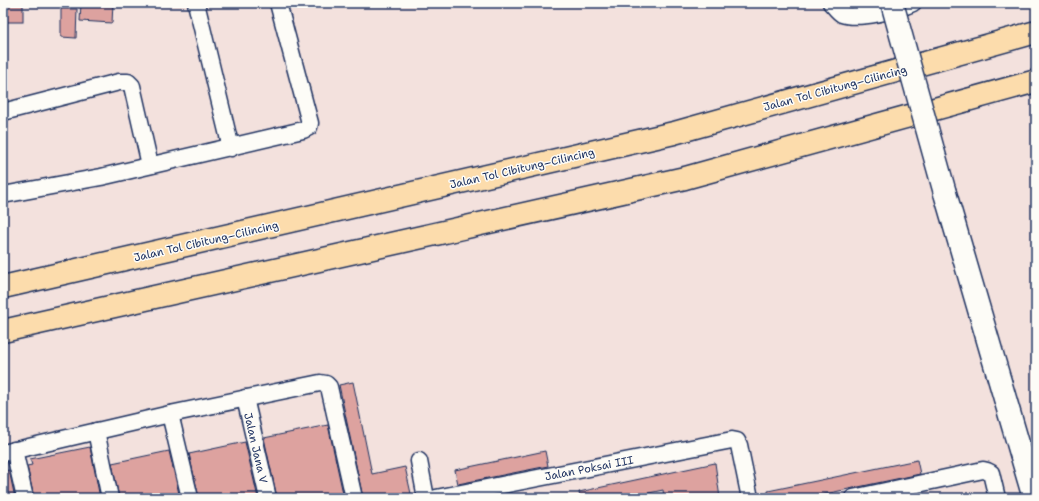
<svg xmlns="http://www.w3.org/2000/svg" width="1039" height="501" font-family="'Shantell Sans',sans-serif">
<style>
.building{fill:#dda29f;stroke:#1b2f5e}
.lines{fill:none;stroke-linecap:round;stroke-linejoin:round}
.street-casing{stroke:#1b2f5e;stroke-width:19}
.secondary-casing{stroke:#1b2f5e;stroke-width:25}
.highway-casing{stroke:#1b2f5e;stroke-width:25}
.street{stroke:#fdfcf7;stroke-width:16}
.secondary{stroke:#fdfcf7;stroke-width:22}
.highway{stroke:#fcdcac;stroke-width:22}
.secondary-bridge-casing{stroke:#1b2f5e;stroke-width:25;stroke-linecap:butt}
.secondary-bridge{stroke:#fdfcf7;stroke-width:22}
.labels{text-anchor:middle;stroke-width:3;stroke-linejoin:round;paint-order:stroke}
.street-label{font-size:11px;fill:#1b2f5e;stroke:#fdfcf7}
</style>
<rect width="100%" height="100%" fill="#f3e1dd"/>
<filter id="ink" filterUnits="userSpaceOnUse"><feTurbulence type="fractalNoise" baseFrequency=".025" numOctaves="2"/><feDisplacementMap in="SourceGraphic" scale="8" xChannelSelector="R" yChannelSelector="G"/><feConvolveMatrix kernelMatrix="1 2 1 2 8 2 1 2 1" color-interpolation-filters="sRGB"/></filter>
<g filter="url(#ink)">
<g class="building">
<rect x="3" y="3" width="20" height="19"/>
<path d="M81 3H113L112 23 80 21Z"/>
<path d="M61 9H77L76 38 61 37Z"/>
<path d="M353 382 372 474 405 467 412 498H363L339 385Z"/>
<path d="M328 425 344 498H277L264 438Z"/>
<path d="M245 442 258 498H199L189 454Z"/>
<path d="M90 447 100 498H34L27 466 32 465 30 459Z"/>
<path d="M169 451 180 498H119L112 463Z"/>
<path d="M545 451 548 466 458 484 455 470Z"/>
<path d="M917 460 920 474 806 498H768V491Z"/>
<path d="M715 463 720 498H664L663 490 626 498H580L579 492Z"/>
<path d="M9 470 15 498H3V471Z"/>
</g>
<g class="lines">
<g class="street-casing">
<g id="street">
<path d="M196 3 231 148"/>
<path d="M831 3C834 6 838 12 842 14 858 20 898 10 913 3"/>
<path d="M3 112 119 82H128L132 86 150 165"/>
<path d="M3 195 101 177 303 130 309 127 310 123 278 3"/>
<path d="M245 398 268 498"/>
<path d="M170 414 190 498"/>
<path d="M96 431 110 498"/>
<path d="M14 450 25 498"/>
<path d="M3 453 170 414 320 383 326 384 329 387 354 498"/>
<path d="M419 461 426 498"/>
<path d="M436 498 732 440 737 441 739 445 750 498"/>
<path d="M853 498 983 470 987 471 991 473 997 498"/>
</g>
</g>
<g class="secondary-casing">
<path id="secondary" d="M945 193 1034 498"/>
</g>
<g class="highway-casing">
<g id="highway">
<path d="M3 287 674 133 1036 32"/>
<path d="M3 331 685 178 1036 81"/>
</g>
</g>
<use href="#street" class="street"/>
<use href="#secondary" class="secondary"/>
<use href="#highway" class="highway"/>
<g class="secondary-bridge-casing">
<path id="secondary-bridge" d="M892 3 945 193"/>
</g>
<use href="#secondary-bridge" class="secondary-bridge"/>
</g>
</g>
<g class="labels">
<g class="street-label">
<text transform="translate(835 88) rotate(-15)" y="4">Jalan Tol Cibitung–Cilincing</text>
<text transform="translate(522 168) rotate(-13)" y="4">Jalan Tol Cibitung–Cilincing</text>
<text transform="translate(206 241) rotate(-13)" y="4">Jalan Tol Cibitung–Cilincing</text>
<text transform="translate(256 448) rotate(77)" y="4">Jalan Jana V</text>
<text transform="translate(589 468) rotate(-11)" y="4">Jalan Poksai III</text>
</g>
</g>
<rect width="1039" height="501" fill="none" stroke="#fdfcf7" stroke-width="16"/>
<rect x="8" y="8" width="1023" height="485" fill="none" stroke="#1b2f5e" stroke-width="1.5" filter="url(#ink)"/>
</svg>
